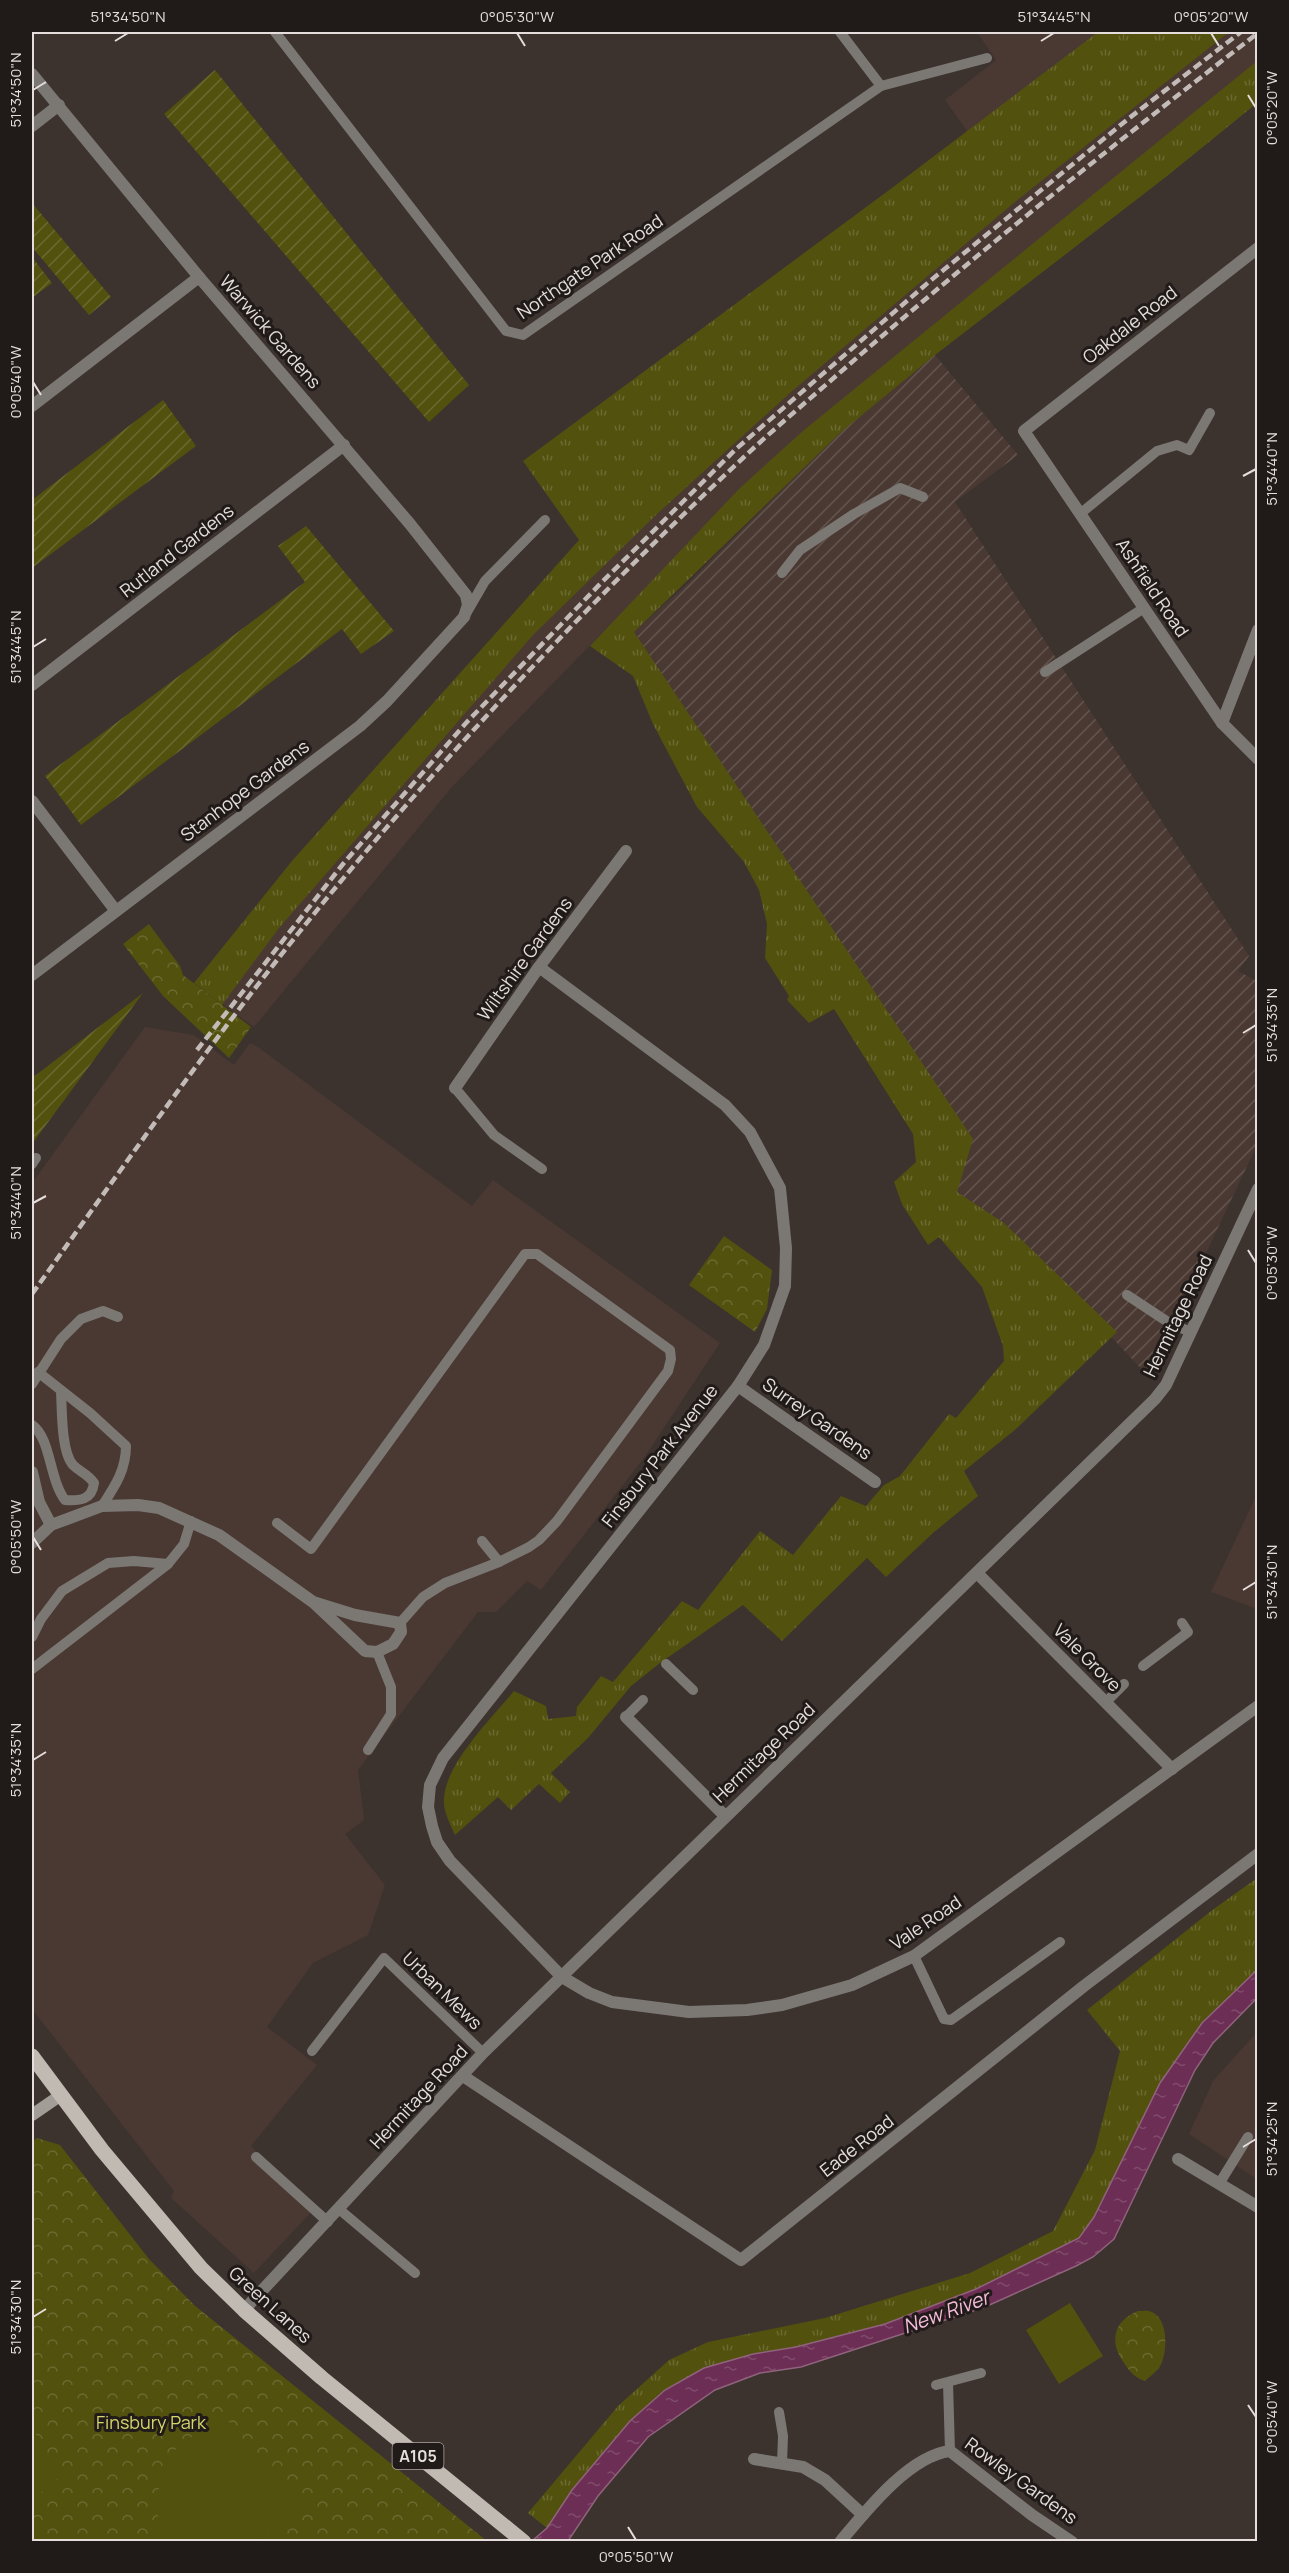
<svg xmlns="http://www.w3.org/2000/svg" width="1289" height="2573" font-family="Manrope,sans-serif">
<style>
.built{fill:#4a3932}
.industrial{fill:url(#industrial-furrows)}
.grass{fill:url(#grass-tufts)}
.park{fill:url(#park-crowns)}
.garden{fill:url(#garden-furrows)}
.pitch{fill:#52510e}
.water{fill:url(#water-ripples);stroke:#90637d;stroke-width:1.5}
.lines{fill:none;stroke-linecap:round;stroke-linejoin:round}
.service{stroke:#7b7874;stroke-width:10}
.minor{stroke:#7b7874;stroke-width:12}
.secondary{stroke:#a29d97;stroke-width:12}
.primary{stroke:#c0bab2;stroke-width:15}
.rail{stroke:#c2bbb8;stroke-width:4.5;stroke-dasharray:9 4.5;stroke-linecap:butt}
.ticks{fill:none;stroke:#e5dedc;stroke-width:2}
.labels{text-anchor:middle;stroke-width:6;stroke-linejoin:round;paint-order:stroke}
.shield{fill:#201b19;stroke:#aaa4a2;stroke-width:1.5}
.shield-label{font-size:16px;font-weight:bold;fill:#e5dedc}
.street-label{font-size:18px;fill:#e5dedc;stroke:#201b19}
.park-label{font-size:18px;fill:#d5d56a;stroke:#201b19}
.water-label{font-size:20px;font-style:italic;fill:#f5bbdb;stroke:#201b19}
.neatline{fill:none;stroke:#e5dedc;stroke-width:2}
.ticks-label{font-size:15px;text-anchor:middle;fill:#e5dedc}
</style>
<defs>
<pattern id="industrial-furrows" width="10" height="10" patternUnits="userSpaceOnUse" patternTransform="scale(1.5)"><rect width="10" height="10" fill="#4a3932"/><path d="M-1 1l2-2M0 10L10 0M9 11l2-2" fill="none" stroke="#64554f"/></pattern>
<pattern id="grass-tufts" width="24" height="20" patternUnits="userSpaceOnUse" patternTransform="scale(1.5)"><rect width="24" height="20" fill="#52510e"/><path d="M3 7l-1-3M5 7V3M7 7l1-3M15 17l-1-3M17 17v-4M19 17l1-3" fill="none" stroke="#6b6a30"/></pattern>
<pattern id="park-crowns" width="20" height="18" patternUnits="userSpaceOnUse" patternTransform="scale(1.5)"><rect width="20" height="18" fill="#52510e"/><path d="M2 6a3 3 0 1 1 6 0M12 15a3 3 0 1 1 6 0" fill="none" stroke="#6b6a30"/></pattern>
<pattern id="garden-furrows" width="10" height="10" patternUnits="userSpaceOnUse" patternTransform="scale(1.5)"><rect width="10" height="10" fill="#52510e"/><path d="M-1 1l2-2M0 10L10 0M9 11l2-2" fill="none" stroke="#6b6a30"/></pattern>
<pattern id="water-ripples" width="26" height="14" patternUnits="userSpaceOnUse" patternTransform="scale(1.5)"><rect width="26" height="14" fill="#6c2e54"/><path d="M2 4q2-2 4 0t4 0M15 11q2-2 4 0t4 0" fill="none" stroke="#814c6c"/></pattern>
</defs>
<rect width="100%" height="100%" fill="#3c322e"/>
<g class="built">
<path d="M977 32H1257V103L1167 176 935 355 840 433 634 632 610 625 452 787 254 1027 194 983 292 861 900 182 967 131 945 100 996 60Z"/>
<path d="M145 1027 194 1035 234 1065 250 1043 258 1047 472 1206 493 1180 720 1343 644 1458 541 1590 527 1581 496 1612H478L358 1770 364 1820 345 1834 385 1885 368 1935 313 1963 267 2027 317 2065 251 2146 316 2207 254 2273 171 2198 174 2191 32 2009V1183Z"/>
<path d="M1257 1494V1609L1211 1592Z"/>
<path d="M1257 2032V2179L1189 2134 1213 2081Z"/>
</g>
<path class="industrial" d="M935 355 1018 455 955 502 1249 956 1238 971 1257 981V1145L1148 1376 1004 1223 956 1192 634 632 688 583 839 433Z"/>
<g class="grass">
<path d="M1098 32H1229L1016 201 791 392 657 514 533 635 279 928 222 1005 194 983 292 861 579 540 523 461 900 182Z"/>
<path d="M1257 61V103L1167 176 935 355 840 433 634 632 973 1139 957 1192 1004 1223 1117 1332 1016 1429 964 1471 978 1496 933 1533 886 1577 867 1558 782 1641 743 1605 660 1663 631 1686 588 1738 551 1773 570 1792 560 1803 539 1784 511 1810 498 1797 455 1835C450 1824 443 1811 444 1799 445 1764 492 1718 514 1691L546 1706 548 1719 576 1716 577 1707 601 1676 613 1682 682 1601 698 1610 760 1531 793 1555 841 1496 866 1506 884 1485 900 1476 949 1414 956 1418 1004 1361 1003 1346 982 1287 939 1237 928 1245 902 1204 894 1182 916 1162 913 1134 834 1009 809 1023 787 1000 789 996 765 958 767 924 759 890 744 862 697 807 653 724 633 676 590 646 740 488 803 431Z"/>
<path d="M1257 1878V1970L1202 2023 1161 2083 1094 2217 1079 2238 976 2289 885 2324 796 2347 753 2354 704 2368 665 2390 630 2421 572 2490 547 2528 528 2513 618 2406 669 2360 708 2342 825 2318 970 2273 1053 2231 1095 2150 1120 2051 1087 2010 1211 1911Z"/>
</g>
<g class="park">
<path d="M149 924 180 966 183 975 251 1027 229 1058 163 996 123 944Z"/>
<path d="M724 1236 772 1270 767 1309 755 1332 689 1285Z"/>
<path d="M37 2138 60 2145 149 2259 194 2305 487 2541 32 2542V2142Z"/>
<path d="M1138 2311C1142 2311 1148 2310 1152 2312 1169 2319 1168 2355 1159 2368 1155 2373 1149 2377 1145 2381 1135 2378 1130 2372 1124 2363 1109 2342 1113 2321 1138 2311Z"/>
</g>
<g class="garden">
<path d="M215 70 469 385 429 422 164 114Z"/>
<path d="M32 203 111 297 89 315 32 247Z"/>
<path d="M32 257 52 283 32 298Z"/>
<path d="M163 400 196 446 32 568V500Z"/>
<path d="M306 526 394 631 361 654 342 629 81 825 45 776 305 582 278 546Z"/>
<path d="M143 993 32 1144V1078Z"/>
</g>
<g class="pitch">
<path d="M1070 2303 1103 2356 1059 2384 1026 2330Z"/>
<path d="M229 2422 301 2508 257 2541H167C151 2518 156 2476 173 2453 185 2436 211 2429 229 2422Z"/>
<path d="M32 2428 60 2476 32 2501Z"/>
</g>
<path class="water" d="M1257 1970V1998L1213 2043 1195 2070 1114 2239 1093 2257 1076 2266 985 2307 801 2367 760 2373 715 2390 648 2437 598 2496 568 2541H532L547 2528 572 2490 630 2421 665 2390 704 2368 753 2354 796 2347 885 2324 976 2289 1079 2238 1094 2217 1160 2083 1202 2023Z"/>
<g class="lines">
<g class="service">
<path d="M275 32 506 331 523 335 881 86 987 58"/>
<path d="M840 32 881 86"/>
<path d="M1081 513 1157 451 1177 445 1189 450 1210 413"/>
<path d="M782 573 800 550 854 514 900 488 923 497"/>
<path d="M467 612 485 581 545 520"/>
<path d="M1045 672 1144 608"/>
<path d="M455 1088 494 1135 542 1169"/>
<path d="M32 1164 36 1158"/>
<path d="M1127 1295 1171 1324 1191 1332"/>
<path d="M38 1372 90 1413 126 1446C126 1470 115 1486 102 1506"/>
<path d="M32 1384 61 1339 81 1319 103 1311 118 1317"/>
<path d="M32 1425C51 1438 49 1479 65 1500 80 1501 92 1500 94 1483 88 1474 80 1472 73 1465 61 1452 62 1408 61 1391"/>
<path d="M277 1523 311 1549 525 1254H537L670 1350 671 1359 668 1371 557 1521 539 1540 529 1547 499 1562 445 1583 423 1597 400 1623"/>
<path d="M482 1541 499 1562"/>
<path d="M168 1564 184 1544 191 1521"/>
<path d="M32 1637 41 1619 62 1591 108 1563 134 1561 168 1564 32 1669"/>
<path d="M666 1664 693 1690"/>
<path d="M1143 1666 1188 1632 1182 1623"/>
<path d="M1106 1702 1124 1684"/>
<path d="M626 1717 643 1700"/>
<path d="M368 1750 391 1714V1687L377 1652"/>
<path d="M914 1956 944 2019 951 2020 1060 1942"/>
<path d="M312 2051 384 1958 483 2053"/>
<path d="M256 2157 328 2222"/>
<path d="M1219 2184 1248 2137"/>
<path d="M340 2210 415 2273"/>
<path d="M948 2383 950 2451"/>
<path d="M936 2385 981 2373"/>
<path d="M779 2412 783 2436 782 2463"/>
</g>
<g class="minor">
<path d="M32 74 199 277 410 524 466 595 468 605 464 617 387 701 360 726 32 975"/>
<path d="M32 126 59 105"/>
<path d="M1258 248 1024 431 1222 723 1258 759"/>
<path d="M32 406 199 277"/>
<path d="M32 685 344 445"/>
<path d="M1222 723 1258 630"/>
<path d="M32 801 116 911"/>
<path d="M539 967 725 1105 750 1132 780 1188 786 1248 785 1286 764 1345 738 1386 443 1758 430 1785 428 1807 432 1826 437 1842 450 1861 562 1977 589 1993 612 2002 689 2012 747 2010 782 2005 852 1985 914 1956 1258 1706"/>
<path d="M455 1088 539 967 626 851"/>
<path d="M738 1386 875 1482"/>
<path d="M32 1472 39 1502 51 1525"/>
<path d="M32 1543 51 1525 102 1506 138 1505 159 1508 219 1535 313 1602 365 1651 377 1652 393 1644 401 1632 400 1623 355 1615 313 1602"/>
<path d="M977 1573 1172 1769"/>
<path d="M626 1717 725 1816"/>
<path d="M463 2076 741 2260 1084 1986 1258 1854"/>
<path d="M1178 2159 1258 2207"/>
<path d="M244 2310 483 2053 1155 1399 1166 1385 1258 1189"/>
<path d="M754 2459 803 2467 825 2480 863 2515"/>
<path d="M840 2542C866 2511 909 2456 950 2451L1032 2515 1072 2542"/>
</g>
<path class="secondary" d="M32 2115 61 2095"/>
<path class="primary" d="M32 2056 102 2150 201 2268 244 2310 322 2378 524 2542"/>
<g class="rail">
<path d="M197 1050 343 864 466 723 600 584 736 449 930 281 1128 119 1241 32"/>
<path d="M32 1294C135 1150 237 1004 352 868 474 724 606 586 744 457 776 427 811 398 844 369 978 252 1117 142 1258 33"/>
</g>
</g>
<path class="ticks" d="M517 33 525 46M1211 33 1219 46M115 41 128 33M1041 41 1054 33M33 90 46 82M1248 95 1256 108M33 382 41 395M1243 476 1256 469M33 647 46 639M1243 1033 1256 1025M33 1203 46 1196M1248 1250 1256 1263M33 1537 41 1550M1243 1590 1256 1582M33 1760 46 1752M1243 2147 1256 2139M33 2317 46 2309M1248 2405 1256 2417M628 2527 636 2540"/>
<g class="labels">
<rect class="shield" x="392.5" y="2443" width="51" height="26" rx="4.5"/>
<g class="shield-label">
<text x="418" y="2462">A105</text>
</g>
<g class="street-label">
<text transform="translate(590 267) rotate(-34)" y="6">Northgate Park Road</text>
<text transform="translate(1130 325) rotate(-38)" y="6">Oakdale Road</text>
<text transform="translate(270 332) rotate(49)" y="6">Warwick Gardens</text>
<text transform="translate(177 551) rotate(-38)" y="6">Rutland Gardens</text>
<text transform="translate(1152 588) rotate(56)" y="6">Ashfield Road</text>
<text transform="translate(245 791) rotate(-37)" y="6">Stanhope Gardens</text>
<text transform="translate(525 959) rotate(-54)" y="6">Wiltshire Gardens</text>
<text transform="translate(1178 1316) rotate(-64)" y="6">Hermitage Road</text>
<text transform="translate(817 1419) rotate(35)" y="6">Surrey Gardens</text>
<text transform="translate(660 1456) rotate(-52)" y="6">Finsbury Park Avenue</text>
<text transform="translate(1087 1658) rotate(45)" y="6">Vale Grove</text>
<text transform="translate(764 1753) rotate(-44)" y="6">Hermitage Road</text>
<text transform="translate(926 1923) rotate(-34)" y="6">Vale Road</text>
<text transform="translate(442 1991) rotate(44)" y="6">Urban Mews</text>
<text transform="translate(419 2097) rotate(-47)" y="6">Hermitage Road</text>
<text transform="translate(857 2146) rotate(-38)" y="6">Eade Road</text>
<text transform="translate(270 2305) rotate(42)" y="6">Green Lanes</text>
<text transform="translate(1021 2481) rotate(36)" y="6">Rowley Gardens</text>
</g>
<g class="park-label">
<text x="151" y="2429">Finsbury Park</text>
</g>
<g class="water-label">
<text transform="translate(946 2312) rotate(-20)" y="7">New River</text>
</g>
</g>
<rect width="1289" height="2573" fill="none" stroke="#201b19" stroke-width="66"/>
<rect x="33" y="33" width="1223" height="2507" class="neatline"/>
<g class="ticks-label">
<text x="128" y="22">51°34'50"N</text>
<text x="517" y="22">0°05'30"W</text>
<text x="1054" y="22">51°34'45"N</text>
<text x="1211" y="22">0°05'20"W</text>
<text transform="translate(16 90) rotate(-90)" y="5">51°34'50"N</text>
<text transform="translate(1272 108) rotate(-90)" y="5">0°05'20"W</text>
<text transform="translate(16 382) rotate(-90)" y="5">0°05'40"W</text>
<text transform="translate(1272 469) rotate(-90)" y="5">51°34'40"N</text>
<text transform="translate(16 647) rotate(-90)" y="5">51°34'45"N</text>
<text transform="translate(1272 1025) rotate(-90)" y="5">51°34'35"N</text>
<text transform="translate(16 1203) rotate(-90)" y="5">51°34'40"N</text>
<text transform="translate(1272 1263) rotate(-90)" y="5">0°05'30"W</text>
<text transform="translate(16 1537) rotate(-90)" y="5">0°05'50"W</text>
<text transform="translate(1272 1582) rotate(-90)" y="5">51°34'30"N</text>
<text transform="translate(16 1760) rotate(-90)" y="5">51°34'35"N</text>
<text transform="translate(1272 2139) rotate(-90)" y="5">51°34'25"N</text>
<text transform="translate(16 2317) rotate(-90)" y="5">51°34'30"N</text>
<text transform="translate(1272 2417) rotate(-90)" y="5">0°05'40"W</text>
<text x="636" y="2562">0°05'50"W</text>
</g>
</svg>
